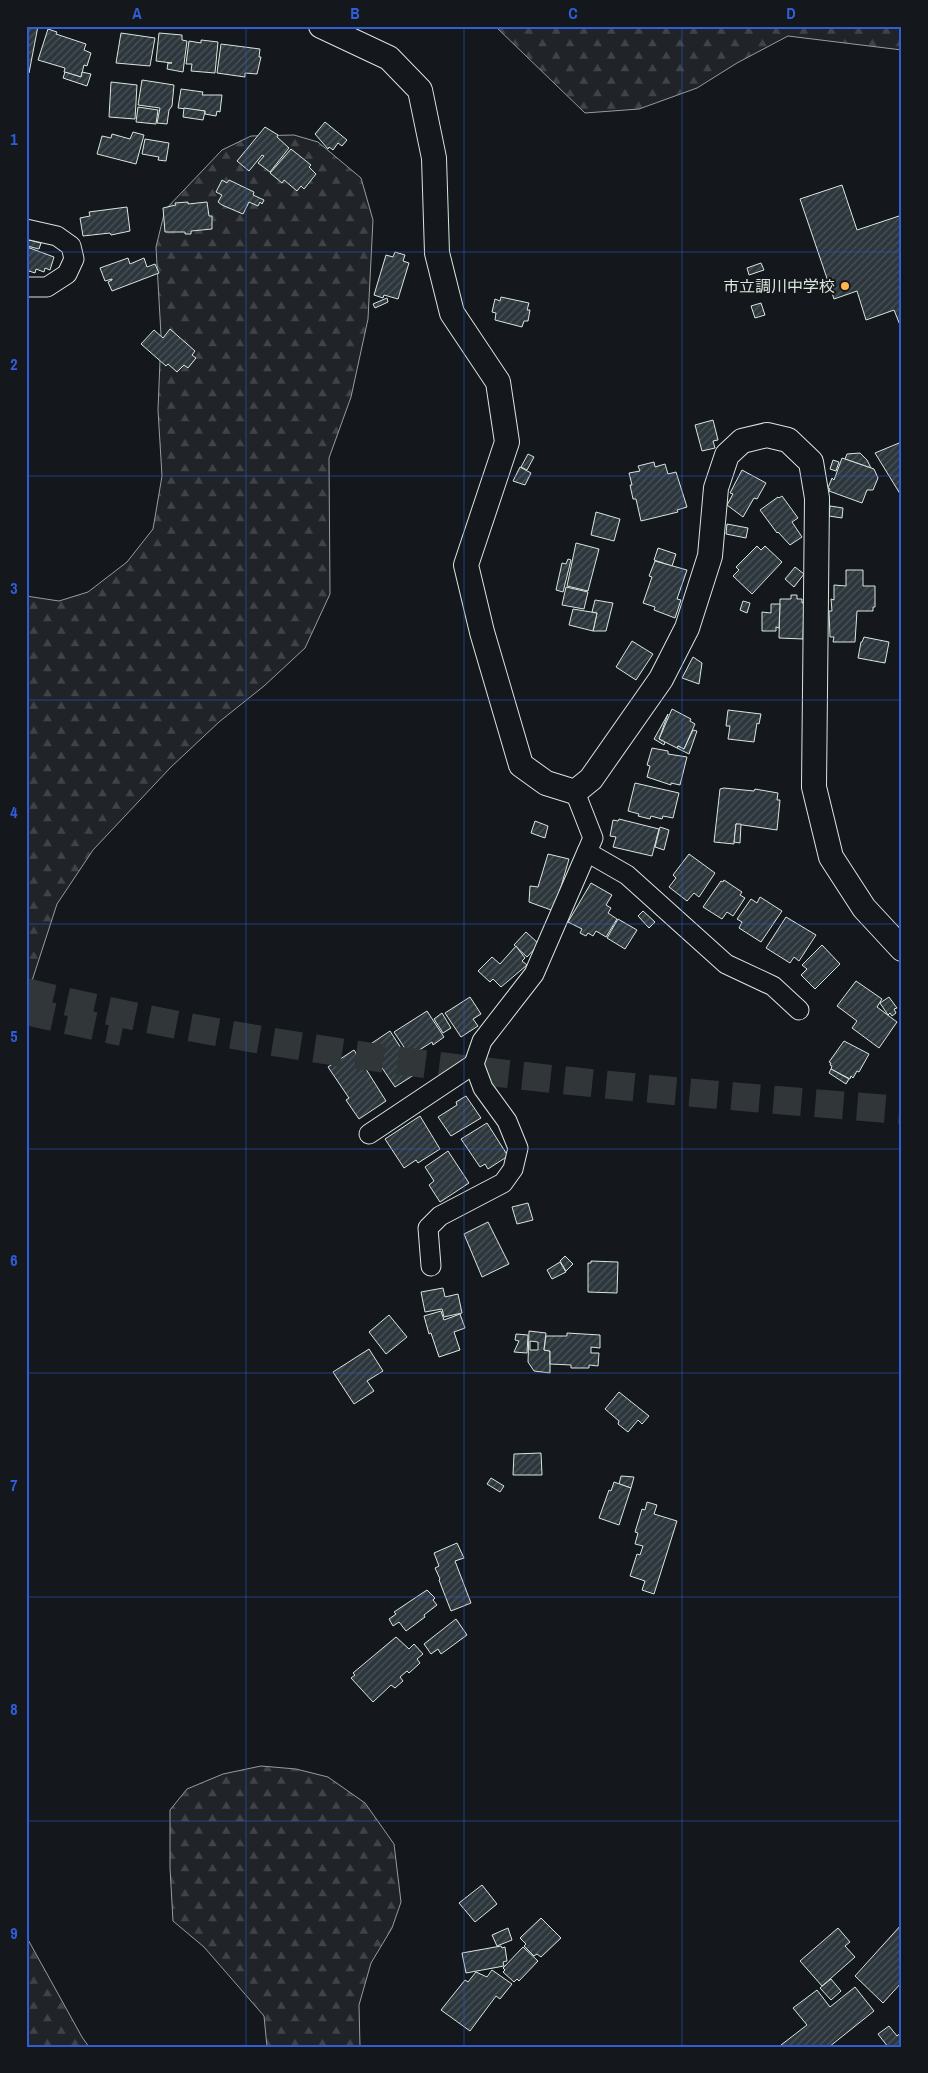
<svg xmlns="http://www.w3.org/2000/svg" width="928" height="2073" font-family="'Archivo Narrow','Noto Sans JP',sans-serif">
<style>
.forest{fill:url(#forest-firs);stroke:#939e99}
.building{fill:url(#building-hatch);stroke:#d8e6dc;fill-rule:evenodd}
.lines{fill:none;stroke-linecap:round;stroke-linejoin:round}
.motorway-tunnel{stroke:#313739;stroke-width:28;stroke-dasharray:28 14;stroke-linecap:butt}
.minor-casing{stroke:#d8e6dc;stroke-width:21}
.tertiary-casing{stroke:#d8e6dc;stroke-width:26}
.minor{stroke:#14181c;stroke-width:19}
.tertiary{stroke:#14181c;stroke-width:24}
.grid{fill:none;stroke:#305dd8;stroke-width:1;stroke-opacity:0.55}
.poi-dot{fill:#ffb74d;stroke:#14181c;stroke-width:2}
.labels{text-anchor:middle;stroke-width:4;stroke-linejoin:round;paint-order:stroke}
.poi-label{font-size:16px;fill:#d8e6dc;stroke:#14181c;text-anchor:end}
.neatline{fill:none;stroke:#305dd8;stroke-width:2}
.grid-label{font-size:16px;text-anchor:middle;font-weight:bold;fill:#305dd8}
</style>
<defs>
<pattern id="forest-firs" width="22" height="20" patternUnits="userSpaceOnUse" patternTransform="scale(1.25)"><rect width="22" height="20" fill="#202428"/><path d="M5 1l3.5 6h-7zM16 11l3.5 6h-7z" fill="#404447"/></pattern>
<pattern id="building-hatch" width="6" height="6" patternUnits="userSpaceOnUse" patternTransform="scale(1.25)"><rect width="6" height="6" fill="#2c363c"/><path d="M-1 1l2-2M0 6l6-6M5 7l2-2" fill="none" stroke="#4a5358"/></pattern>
</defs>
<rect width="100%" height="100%" fill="#14181c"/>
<g class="forest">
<path d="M495 26H902V50L788 36 737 63 697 88 639 109 585 113Z"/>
<path d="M294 135 318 142 361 178 373 220 368 319 351 397 329 458 330 594 305 648 264 686 219 722 170 768 93 850 57 904 30 987 26 1012V596L59 601 88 592 127 562 153 529 162 476 158 410 161 335 156 247 165 210 222 150 251 136Z"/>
<path d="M261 1766 296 1769 328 1777 365 1803 394 1844 401 1902 392 1928 371 1963 359 2005 360 2047H267L264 2016 204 1947 173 1921 170 1868V1810L187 1789 223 1774Z"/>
<path d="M26 1936 82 2037 89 2047H26Z"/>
</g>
<g class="building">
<path d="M26 26H38L29 73H26Z"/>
<path d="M48 29 57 32 56 34 86 44 84 50 91 53 87 66 84 65 81 77 64 72 65 68 38 60Z"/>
<path d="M121 33 155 38 150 66 116 63Z"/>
<path d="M159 33 182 35V40L187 41 183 72 167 69 168 63H172L156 61Z"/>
<path d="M201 40 218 42 215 73 191 71 192 64H186L189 41 201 43Z"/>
<path d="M221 44 260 49 259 57H261L257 74 245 73V77L217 73Z"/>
<path d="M65 72 81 77 82 72 91 74 87 86 63 78Z"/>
<path d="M142 80 174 85 172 106 169 110 167 124 157 123 160 108 138 105Z"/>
<path d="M111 82 137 85 135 119 109 117Z"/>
<path d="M181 89 203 92 202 95H222L220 112 217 111 216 116 205 114V111L178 108Z"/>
<path d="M138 107 158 110 156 124 136 122Z"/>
<path d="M184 108 205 111 203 120 183 117Z"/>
<path d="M325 122 347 140 342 146 338 143 333 150 329 147 328 149 315 134Z"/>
<path d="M265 127 278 135 277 137 289 148 270 172 258 163 264 156 262 155 249 171 237 161Z"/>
<path d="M133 132 144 135 136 164 97 154 102 136 111 138 112 134 130 139Z"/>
<path d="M145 139 169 143 166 161 158 160 159 157 142 154Z"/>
<path d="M291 149 311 165 309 167 316 174 304 189 301 186 297 191 284 180 282 183 270 173Z"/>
<path d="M222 180 227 183 229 180 254 192 253 195 264 200 262 204 260 202 258 206 249 202 243 214 222 205 218 202 222 195 216 192Z"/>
<path d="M842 185 857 230 902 215V330L894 310 866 320 857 291 834 299 800 199Z"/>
<path d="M188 202V204L207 202 209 216H212V229L191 231V234H185V232H165L163 208 176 205 175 203Z"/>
<path d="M127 207 130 231 111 235 110 233 83 236 80 218 90 216 89 212Z"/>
<path d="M29 240 41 243 39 249 27 246Z"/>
<path d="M27 247 54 257 50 270 45 268 44 272 36 269 35 273 26 270Z"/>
<path d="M395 252 405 255 403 261 409 263 398 299 384 295 383 298 374 295 386 255 393 257Z"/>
<path d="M128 258 130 264 144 258 147 267 155 264 159 273 112 291 108 282 112 280V279L105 281 100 268Z"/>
<path d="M761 263 764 270 749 275 747 268Z"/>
<path d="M501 297 529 303 527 310H530L528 321H524L522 327 495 320 496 313 492 312 495 299 500 301Z"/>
<path d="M387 298 388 302 375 308 373 304Z"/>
<path d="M761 303 765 315 755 318 751 306Z"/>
<path d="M170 329 195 351 192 355 196 358 188 368 184 365 177 372 168 364 166 366 141 344 154 330 163 338Z"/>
<path d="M713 420 718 440 713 441 715 448 702 451 695 425Z"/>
<path d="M899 443 902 448V497L875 453Z"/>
<path d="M860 453 867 460 871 468 845 459 847 454Z"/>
<path d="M528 454 534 457 527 470 521 467Z"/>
<path d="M842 458 874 469 878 478 873 490H867L862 503 829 491 830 489 828 488 832 478 834 480Z"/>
<path d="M833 460 839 462 836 471 830 469Z"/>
<path d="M654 462 655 467 665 464 668 474 676 472 687 507 677 510 678 512 641 521 636 499H633L630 485H632L629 473 640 471 638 466Z"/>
<path d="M520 467 531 473 525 485 513 481Z"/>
<path d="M742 470 766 483 757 499 754 498 743 517 727 505 733 494 730 493Z"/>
<path d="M782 496 798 518 792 522 802 537 790 545 778 532 777 533 760 510 778 497 779 498Z"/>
<path d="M830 506 843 508 842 518 829 516Z"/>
<path d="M596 512 620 519 614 541 591 535Z"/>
<path d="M727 524 748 528 746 538 726 534Z"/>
<path d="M576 543 599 549 588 591 567 586Z"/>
<path d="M757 546 761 550 765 546 782 562 752 594 733 576 739 570 736 567Z"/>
<path d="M658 548 676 554 672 566 654 560Z"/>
<path d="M568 559 571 560 563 592 556 590 562 563 566 564Z"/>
<path d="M655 561 687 570 677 599 681 600 675 618 654 610 655 607 643 603 652 577 649 576Z"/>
<path d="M795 567 804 574 794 587 785 579Z"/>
<path d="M846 570H863V586H875V607H873V611H857L855 642H833L834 637H830L829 611H832L831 599 834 600V585L846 586Z"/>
<path d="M566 587 588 592 584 609 562 605Z"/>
<path d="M791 595H797V599H802V603H804L803 639 779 638 780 599H791Z"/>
<path d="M595 600 613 603 606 631H593L597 613 592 612Z"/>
<path d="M743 601 750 603 747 613 740 610Z"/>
<path d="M771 604H780L779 628 776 627V631H762V612L771 613Z"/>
<path d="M573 609 597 613 593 631 569 625Z"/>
<path d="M864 637 889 642 885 663 858 658 861 642H862Z"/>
<path d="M632 641 653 654 636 680 616 667Z"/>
<path d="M693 657 702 663 699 684 682 678Z"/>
<path d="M672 709 691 719 690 721 695 724 684 749 678 746 677 748 659 739Z"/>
<path d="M728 710 761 714 759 724 757 723 754 742 728 739 730 726H726Z"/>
<path d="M668 714 659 739 665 742 664 745 654 739Z"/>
<path d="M693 730 697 731 689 754 677 748 678 746 684 749Z"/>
<path d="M652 748 668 751V754L687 757 680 785 671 783V785L647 777 650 766 647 765Z"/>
<path d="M635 783 679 793 673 818 663 816 662 819 651 816 650 819 638 816 639 814 628 811Z"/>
<path d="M724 788 754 791 755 789 778 793 777 800H780L777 830 736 824 734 844 714 842 720 789Z"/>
<path d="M619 819 659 829 652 856 613 847 616 837 610 836 613 820 618 821Z"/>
<path d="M535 821 548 826 545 838 531 833Z"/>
<path d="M736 824H741L740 843 734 842Z"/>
<path d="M660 827 669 830 664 850 655 847Z"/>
<path d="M548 854 569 859 554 911 529 902 530 886 538 887Z"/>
<path d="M689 854 715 873 699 897 694 893 687 901 669 887 676 878 673 875Z"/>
<path d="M724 880 742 892 740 895 745 898 733 916 727 912 722 919 703 907 721 881 723 882Z"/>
<path d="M591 883 612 895 606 905 611 908 608 913 617 919 606 937 596 931 593 936 588 933 586 936 580 933 582 929 568 922Z"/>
<path d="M760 897 782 911 761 942 739 928 742 922 737 919 751 899 757 903Z"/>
<path d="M643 911 655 922 649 928 638 916Z"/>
<path d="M786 917 816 935 799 961 794 957 790 963 766 948Z"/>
<path d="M618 919 637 930 625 949 607 938Z"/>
<path d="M526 932 539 944 527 957 514 945Z"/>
<path d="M822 945 840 964 815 989 801 975 807 969 802 965Z"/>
<path d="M516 946 525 958 522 961 527 965 501 987 493 979 490 982 478 971 492 957 500 964Z"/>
<path d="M856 981 882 999 877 1007 897 1022 879 1048 852 1028 857 1021 837 1006Z"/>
<path d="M470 997 481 1014 473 1019 478 1026 461 1037 445 1013Z"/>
<path d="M889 997 897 1008 894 1009 896 1013 892 1016 890 1013 888 1015 880 1003Z"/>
<path d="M427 1011 444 1037 433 1045 432 1042 410 1056 394 1032Z"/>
<path d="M442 1013 451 1028 443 1033 434 1019Z"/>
<path d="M390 1031 417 1073 395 1087 378 1062 371 1067 360 1051Z"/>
<path d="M844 1041 869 1054 859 1072 857 1071 853 1078 851 1076 850 1079 831 1069 832 1066 830 1065 831 1063 829 1062Z"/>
<path d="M354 1050 386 1101 359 1119 346 1100 349 1098 328 1067Z"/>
<path d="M831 1069 849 1079 846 1084 829 1073Z"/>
<path d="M466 1096 481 1118 451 1136 438 1117 457 1105 456 1102Z"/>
<path d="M420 1116 440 1149 418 1163 416 1160 404 1168 385 1139Z"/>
<path d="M487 1123 508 1156 488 1169 485 1164 480 1167 461 1139Z"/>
<path d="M448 1151 469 1183 440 1202 429 1185 434 1181 425 1167Z"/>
<path d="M528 1203 533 1220 517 1224 512 1207Z"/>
<path d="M488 1222 509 1264 482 1277 464 1234Z"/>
<path d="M565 1256 573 1264 566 1271 560 1261Z"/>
<path d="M591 1261 618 1262 617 1293 588 1292V1263H591Z"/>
<path d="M560 1262 566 1272 552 1279 547 1270Z"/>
<path d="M443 1288 445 1297 458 1294 462 1313 444 1317 442 1309 425 1312 421 1292Z"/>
<path d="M441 1311 444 1320 460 1314 465 1328 454 1332 460 1350 439 1357 431 1333 429 1334 424 1316Z"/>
<path d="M389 1315 407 1337 386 1354 369 1332Z"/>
<path d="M529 1331 546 1333 544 1350 550 1351V1373L534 1371 528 1362ZM530 1341 538 1342V1350H530Z"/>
<path d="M567 1333 600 1335V1348L591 1347V1353H599L598 1366 589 1365V1368H571V1365L550 1364V1351L544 1350 546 1336H567Z"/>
<path d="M516 1334 528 1335 527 1353 514 1352 519 1341 515 1340Z"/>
<path d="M369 1349 383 1371 367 1381 374 1391 354 1404 333 1372Z"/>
<path d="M619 1392 649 1416 642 1424 638 1420 628 1432 618 1424 619 1421 605 1409Z"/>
<path d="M541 1453 542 1475H513L514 1454Z"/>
<path d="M621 1476 634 1477 631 1488 619 1484Z"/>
<path d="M491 1478 504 1486 500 1492 487 1484Z"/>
<path d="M614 1482 631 1488 619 1525 599 1518 609 1490 611 1491Z"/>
<path d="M647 1502 657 1505 654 1514 677 1521 654 1594 642 1590 645 1581 630 1576 637 1554 640 1555 643 1546 635 1544 638 1533 635 1532 642 1509 645 1510Z"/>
<path d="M457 1543 464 1558 455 1561 471 1603 451 1611 439 1580 440 1579 435 1568 439 1566 434 1553Z"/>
<path d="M427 1590 435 1598 433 1600 437 1605 424 1615 425 1617 406 1631 399 1622 393 1626 389 1619 396 1614 394 1612Z"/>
<path d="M456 1619 467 1635 441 1654 438 1649 431 1654 424 1644Z"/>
<path d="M396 1637 409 1649 414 1644 423 1654 417 1659 420 1663 409 1673 407 1671 400 1677 403 1681 395 1688 391 1685 373 1702 351 1678 355 1675 353 1673Z"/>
<path d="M482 1885 497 1904 475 1922 459 1903Z"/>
<path d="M541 1918 561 1938 541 1957 537 1954 534 1956 524 1946 526 1944 520 1938Z"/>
<path d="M902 1924V1982L883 2003 855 1976Z"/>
<path d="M508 1928 512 1940 497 1946 492 1935Z"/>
<path d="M838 1928 850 1942 845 1946 855 1957 822 1986 800 1961Z"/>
<path d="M501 1946 502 1948 505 1947 507 1961 503 1962 504 1966 466 1973 462 1953Z"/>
<path d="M523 1947 538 1961 519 1981 517 1979 514 1982 503 1972 505 1970 503 1968Z"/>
<path d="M492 1970 512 1984 500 1999 496 1996 470 2031 441 2010 465 1980 468 1982 476 1972 487 1977Z"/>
<path d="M831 1979 841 1991 831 2000 820 1988Z"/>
<path d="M855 1987 874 2011 829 2047H783L781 2045 807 2025 793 2008 817 1990 830 2007Z"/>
<path d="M889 2026 897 2036 902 2032V2047H888L878 2034Z"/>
</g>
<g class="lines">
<g class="motorway-tunnel">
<path d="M26 992C313 1062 608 1087 902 1110"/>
<path d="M26 1011 122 1032"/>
</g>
<g class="minor-casing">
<g id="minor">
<path d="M26 229 57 236 71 246 74 259 67 274 47 287H26"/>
<path d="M587 852 627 875 726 964 773 986 799 1010"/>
<path d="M369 1134 474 1064"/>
<path d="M431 1266 428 1228 440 1216 503 1183 513 1169 518 1148 507 1121 483 1088 474 1064 482 1041 534 974 593 838 575 792"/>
</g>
</g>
<g class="tertiary-casing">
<path id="tertiary" d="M321 26 389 58 420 90 434 158 437 253 452 313 498 382 507 442 466 565 482 632 521 765 546 783 575 792 591 779 661 679 687 628 710 556 716 488 727 455 742 441 767 435 788 440 811 462 817 498 814 787 831 857 864 908 902 949"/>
</g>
<use href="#minor" class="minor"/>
<use href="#tertiary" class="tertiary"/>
</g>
<path class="grid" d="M246 26V2047M464 26V2047M682 26V2047M26 252H902M26 476H902M26 700H902M26 924H902M26 1149H902M26 1373H902M26 1597H902M26 1821H902"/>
<circle class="poi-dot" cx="845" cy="286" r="5"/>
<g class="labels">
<g class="poi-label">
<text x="835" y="292">市立調川中学校</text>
</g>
</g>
<rect width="928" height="2073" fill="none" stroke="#14181c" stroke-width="55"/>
<rect x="28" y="28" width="872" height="2018" class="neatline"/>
<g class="grid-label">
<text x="137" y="19">A</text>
<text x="355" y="19">B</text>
<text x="573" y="19">C</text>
<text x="791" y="19">D</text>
<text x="14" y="145">1</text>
<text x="14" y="370">2</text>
<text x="14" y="594">3</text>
<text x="14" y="818">4</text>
<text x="14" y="1042">5</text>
<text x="14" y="1266">6</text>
<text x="14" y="1491">7</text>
<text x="14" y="1715">8</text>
<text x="14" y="1939">9</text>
</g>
</svg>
